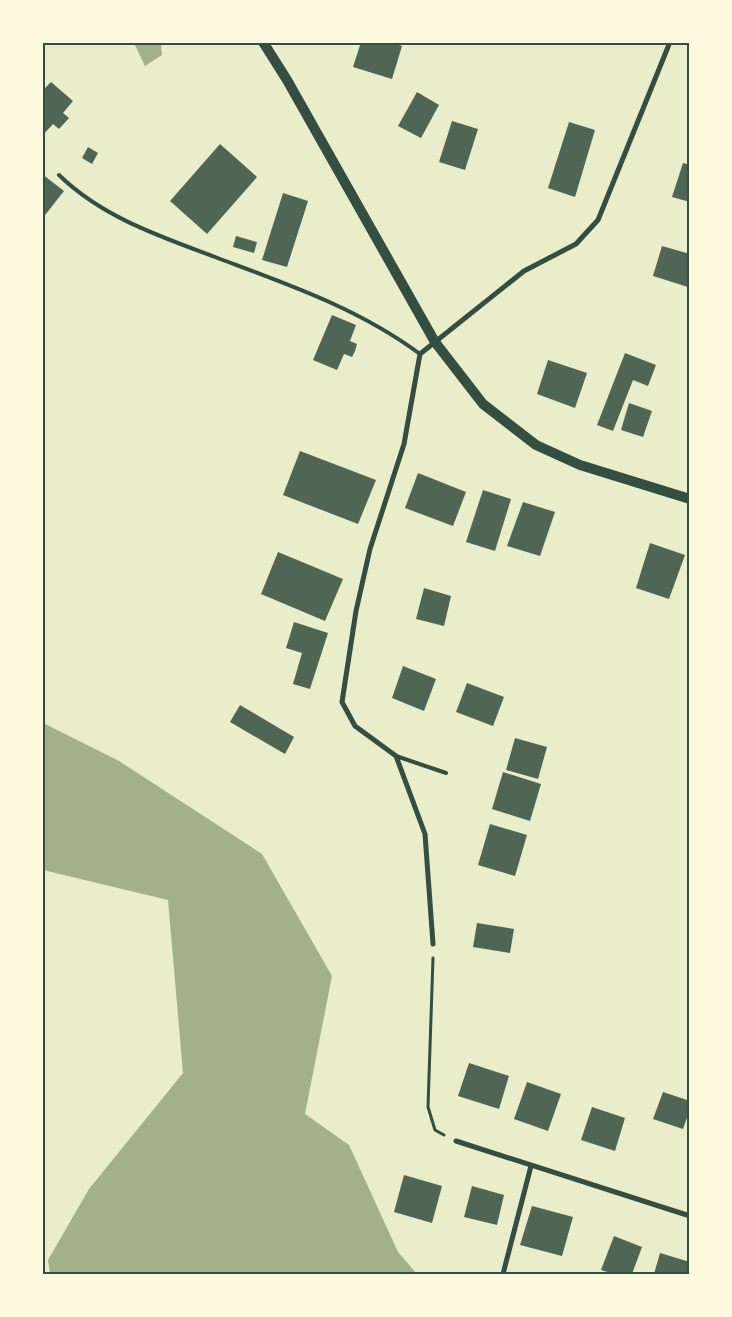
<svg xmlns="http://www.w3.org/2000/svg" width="732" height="1317" font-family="Overpass,sans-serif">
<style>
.water{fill:#a3b18a}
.building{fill:#4f6655}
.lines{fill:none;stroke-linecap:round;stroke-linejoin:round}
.path{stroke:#344e41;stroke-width:3}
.service{stroke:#344e41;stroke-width:4}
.minor{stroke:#344e41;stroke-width:5}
.secondary{stroke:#344e41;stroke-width:10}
.neatline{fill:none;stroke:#344e41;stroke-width:2}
</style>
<rect width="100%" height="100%" fill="#e9edc9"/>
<g class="water">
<path d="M134 43H161L162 55 145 66Z"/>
<path d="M43 723 119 761 262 854 332 976 305 1114 349 1145 398 1252 417 1274H50L48 1260 89 1189 183 1073 168 900 43 870Z"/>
</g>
<g class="building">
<path d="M361 42H390L402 46 392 79 353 67Z"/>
<path d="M51 82 73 101 63 113 69 118 59 129 53 124 42 136V91Z"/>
<path d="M417 92 439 105 421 138 398 126Z"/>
<path d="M452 121 478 129 465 170 439 162Z"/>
<path d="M569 122 595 130 575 197 548 188Z"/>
<path d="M220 144 257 177 207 234 170 201Z"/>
<path d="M88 147 98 153 92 164 82 158Z"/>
<path d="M683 163 690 165V202L672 197Z"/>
<path d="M42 174 64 191 42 219Z"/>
<path d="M283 193 308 201 287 267 262 260Z"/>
<path d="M236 236 257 242 254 253 233 247Z"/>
<path d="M662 246 690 254 688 287 653 276Z"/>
<path d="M332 315 356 325 350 341 357 344 355 351 352 357 344 354 337 370 313 360Z"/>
<path d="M625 353 656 365 648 386 633 380 613 431 597 425Z"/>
<path d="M548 360 587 373 575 408 537 394Z"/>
<path d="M629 403 652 411 643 437 621 430Z"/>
<path d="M300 451 376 480 358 524 283 495Z"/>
<path d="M418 473 466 492 453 526 405 508Z"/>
<path d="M483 490 511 499 495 551 466 542Z"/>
<path d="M523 502 555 512 540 556 507 546Z"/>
<path d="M650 543 685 555 669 599 636 588Z"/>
<path d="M278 552 343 579 325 621 261 594Z"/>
<path d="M424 588 451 596 444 626 416 619Z"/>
<path d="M294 622 328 633 310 689 293 684 302 653 286 648Z"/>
<path d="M403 666 436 679 424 711 392 698Z"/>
<path d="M467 683 504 697 493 726 456 712Z"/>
<path d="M240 705 294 737 285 754 230 722Z"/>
<path d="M515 738 547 747 538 779 506 770Z"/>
<path d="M503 772 541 784 530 821 492 809Z"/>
<path d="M490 824 527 835 515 876 478 865Z"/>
<path d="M477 923 514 929 510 953 473 947Z"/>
<path d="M469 1063 509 1076 499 1109 458 1096Z"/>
<path d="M527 1082 561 1094 548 1131 514 1119Z"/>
<path d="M663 1092 690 1101V1109L683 1129 653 1119Z"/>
<path d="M592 1107 625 1118 615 1151 581 1140Z"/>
<path d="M404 1175 442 1186 432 1223 394 1212Z"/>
<path d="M472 1186 504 1195 497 1225 464 1217Z"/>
<path d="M532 1206 573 1217 562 1256 520 1245Z"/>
<path d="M614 1236 642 1247 632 1274H614L601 1270Z"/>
<path d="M660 1253 690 1262V1274H654Z"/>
</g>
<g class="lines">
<path class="path" d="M433 958 428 1107 435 1130 444 1135"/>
<g class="service">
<path d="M59 175C102 217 159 236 215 257 287 284 358 308 420 354"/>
<path d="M396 756 446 773"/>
</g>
<g class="minor">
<path d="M433 944 425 834 396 756 355 726 342 702 356 611 370 549 404 444 420 354 524 271 576 244 598 220 670 42"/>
<path d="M456 1141 690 1216"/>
<path d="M503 1274 531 1166"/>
</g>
<path class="secondary" d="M263 42 287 80 435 342 483 404 536 445 580 465 690 499"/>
</g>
<rect width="732" height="1317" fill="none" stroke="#fefae0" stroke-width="88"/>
<rect x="44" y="44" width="644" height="1229" class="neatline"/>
</svg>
